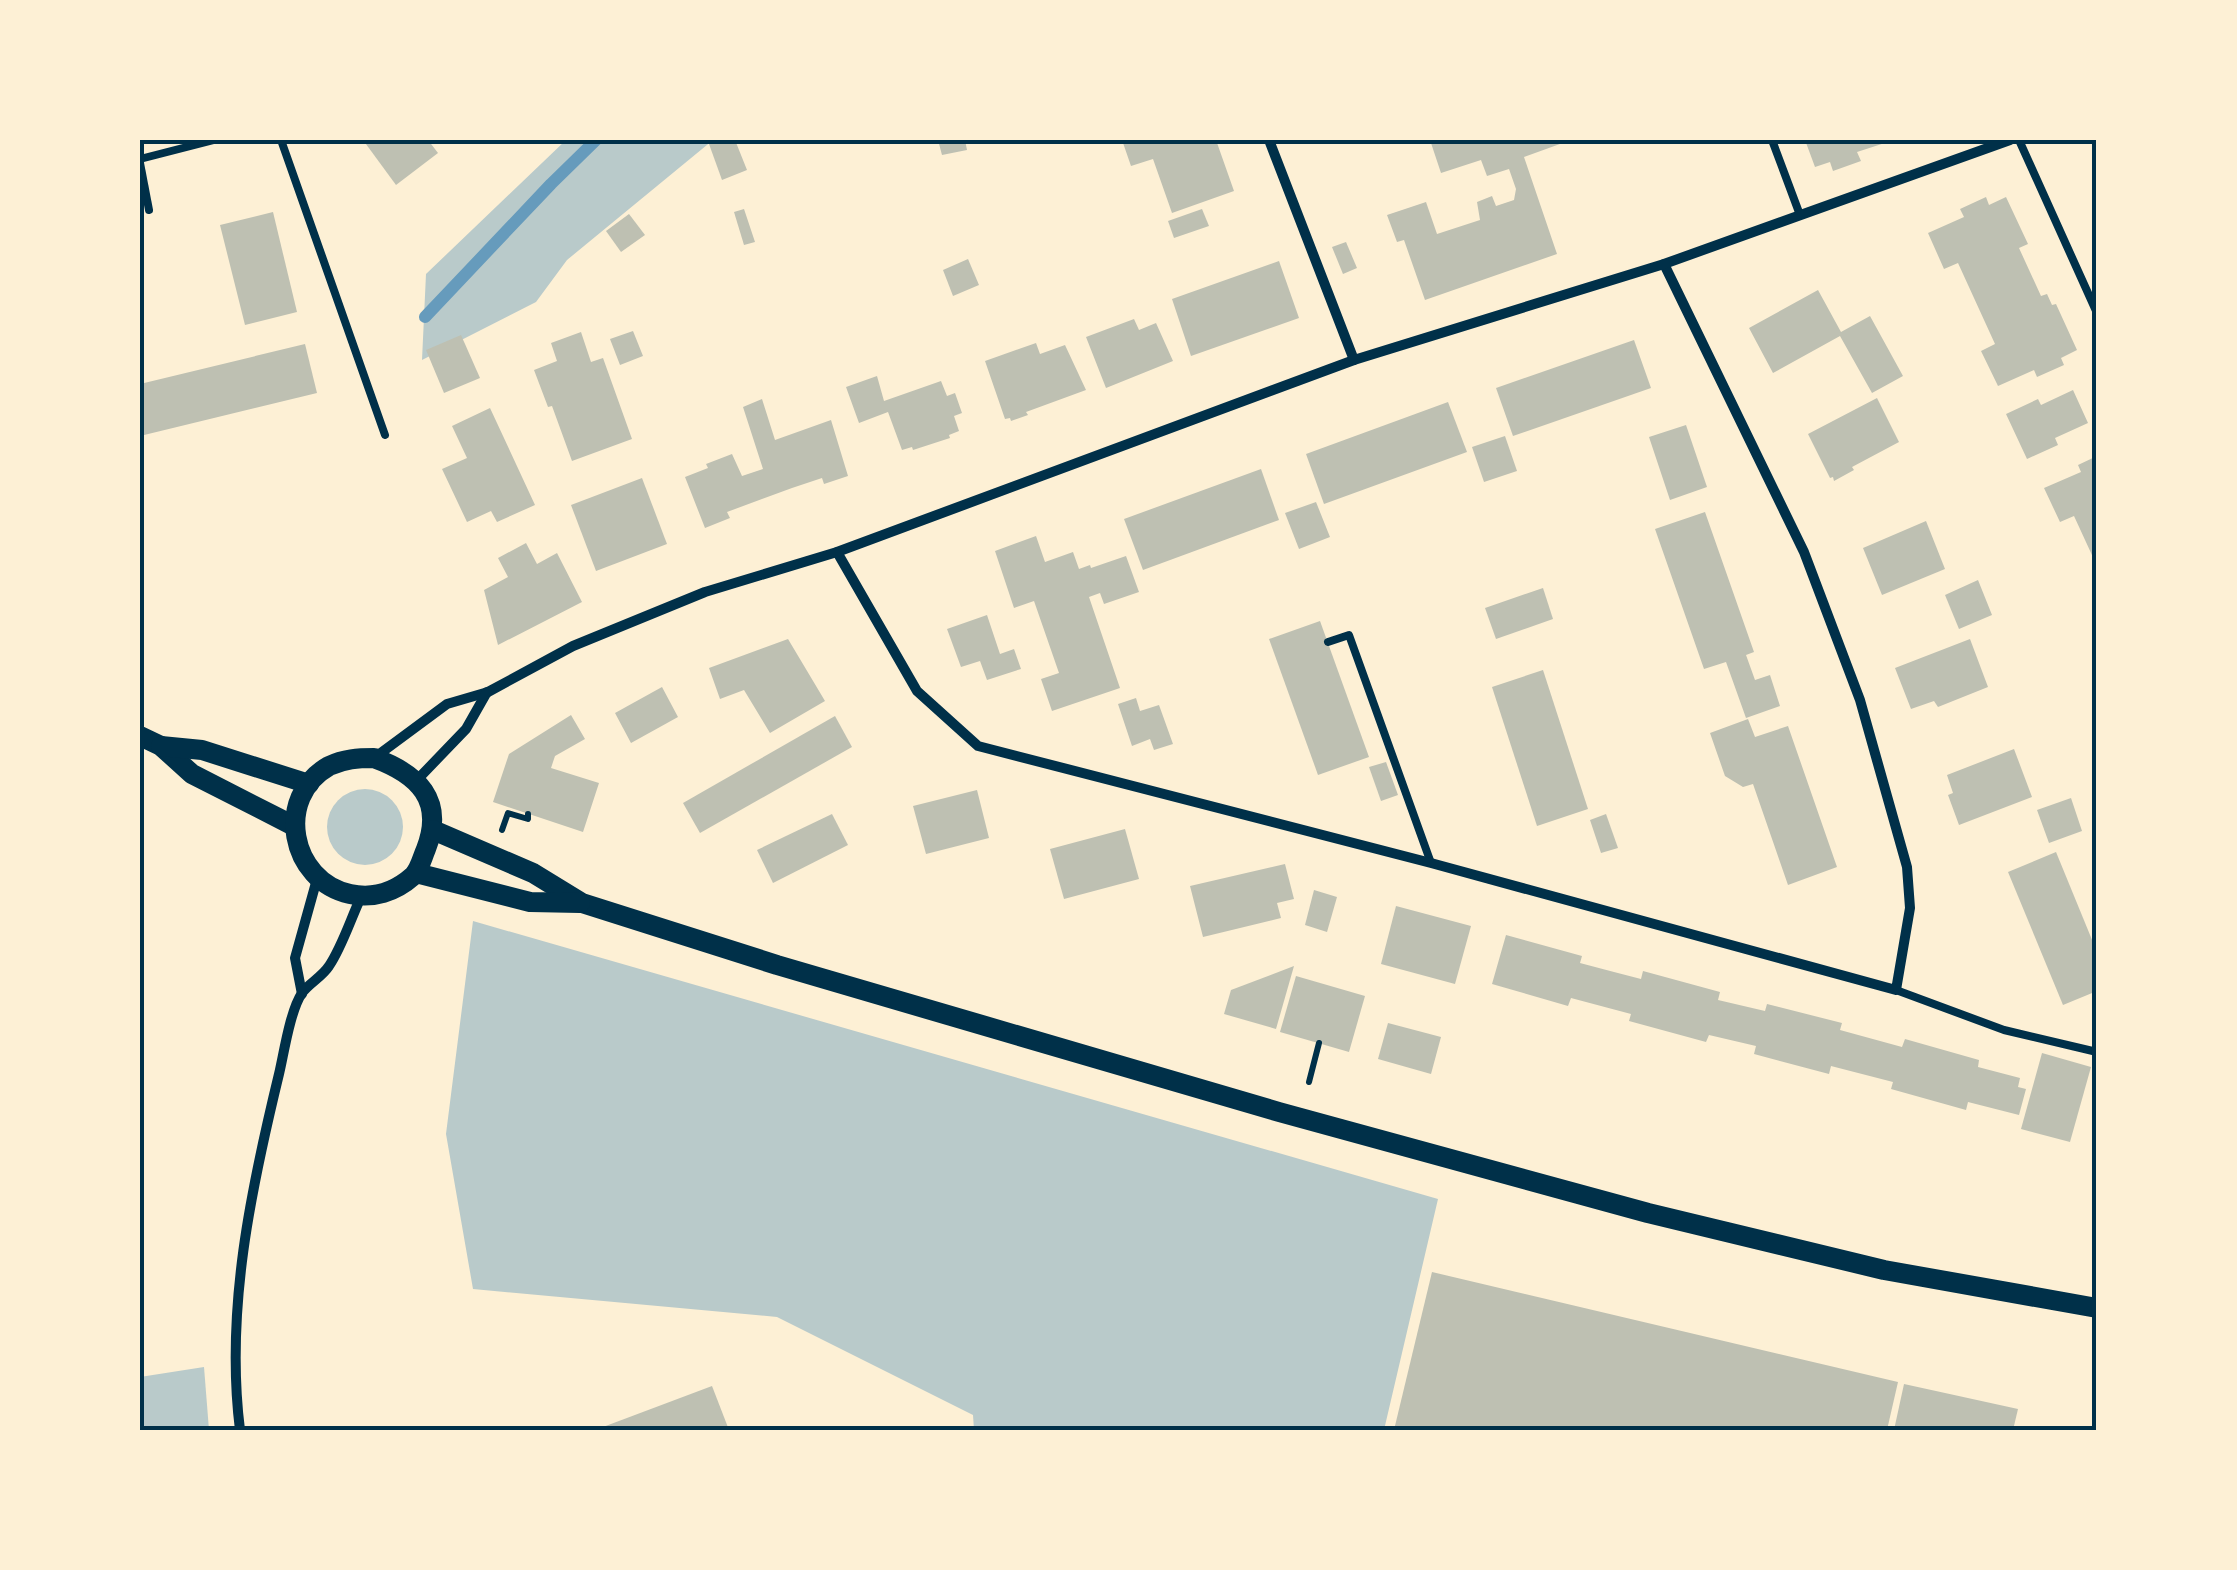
<svg xmlns="http://www.w3.org/2000/svg" width="2237" height="1570" font-family="Montserrat,sans-serif">
<style>
.green{fill:#b9caca}
.lines{fill:none;stroke-linecap:round;stroke-linejoin:round}
.stream{stroke:#669bbc;stroke-width:12}
.building{fill:#bec0b2}
.path{stroke:#003049;stroke-width:6}
.service{stroke:#003049;stroke-width:8}
.minor{stroke:#003049;stroke-width:10}
.secondary{stroke:#003049;stroke-width:20}
.neatline{fill:none;stroke:#003049;stroke-width:4}
</style>
<rect width="100%" height="100%" fill="#fdf0d5"/>
<g class="green">
<path d="M566 140H713L567 260 536 302 422 360 426 274Z"/>
<circle cx="365" cy="827" r="38"/>
<path d="M473 921 1438 1199 1384 1430H974L973 1415 777 1317 473 1289 446 1134Z"/>
<path d="M204 1367 209 1430H140V1377Z"/>
</g>
<g class="lines">
<path class="stream" d="M425 317 551 184 596 140"/>
</g>
<g class="building">
<path d="M363 140H428L438 153 396 185Z"/>
<path d="M719 140H735L747 170 722 180 709 144Z"/>
<path d="M938 140H965L967 150 942 155Z"/>
<path d="M1122 140H1216L1234 191 1172 213 1153 159 1131 166Z"/>
<path d="M1430 140H1571L1524 157 1557 254 1425 300 1404 240 1397 242 1387 215 1426 202 1437 234 1480 220 1477 202 1492 196 1496 206 1514 200 1516 189 1509 169 1487 176 1481 160 1441 173Z"/>
<path d="M1805 140H1890L1891 141 1857 152 1861 161 1833 171 1830 162 1815 167Z"/>
<path d="M1986 197 1989 205 2006 197 2028 244 2019 248 2041 296 2047 294 2052 305 2056 304 2077 350 2061 358 2064 365 2037 377 2034 370 1998 386 1981 351 1995 344 1958 263 1944 269 1928 233 1964 217 1960 209Z"/>
<path d="M744 209 755 242 744 245 734 212Z"/>
<path d="M1202 209 1209 226 1174 238 1168 221Z"/>
<path d="M273 212 297 312 245 325 220 225Z"/>
<path d="M629 214 645 235 621 252 606 231Z"/>
<path d="M1346 242 1357 268 1343 274 1332 247Z"/>
<path d="M968 259 979 285 953 296 943 270Z"/>
<path d="M1279 261 1299 318 1191 356 1172 299Z"/>
<path d="M1818 290 1841 332 1870 316 1903 376 1872 393 1840 336 1773 373 1749 328Z"/>
<path d="M1134 319 1139 330 1156 323 1173 361 1106 388 1086 337Z"/>
<path d="M633 331 643 356 620 365 610 339Z"/>
<path d="M581 332 591 362 603 358 632 439 572 461 552 406 548 407 534 370 557 361 551 343Z"/>
<path d="M461 335 480 378 444 393 426 350Z"/>
<path d="M1634 340 1651 388 1513 436 1496 388Z"/>
<path d="M1036 343 1040 354 1065 345 1086 390 1026 412 1028 415 1011 421 1010 418 1005 419 985 361Z"/>
<path d="M305 344 317 393 140 436V384Z"/>
<path d="M877 376 884 401 941 381 947 396 955 393 962 413 954 416 959 431 949 435 950 438 913 450 912 447 902 450 888 412 859 423 846 387Z"/>
<path d="M2073 390 2088 423 2055 438 2058 445 2027 459 2006 414 2038 399 2041 405Z"/>
<path d="M1877 398 1899 442 1852 467 1854 470 1834 481 1833 477 1830 478 1808 434Z"/>
<path d="M762 399 775 440 831 420 848 476 824 484 822 478 792 488 727 512 730 518 705 528 685 477 708 468 706 464 732 454 742 476 763 469 743 407Z"/>
<path d="M1448 402 1467 452 1324 504 1306 454Z"/>
<path d="M490 408 535 505 497 522 491 511 467 522 442 469 467 458 452 426Z"/>
<path d="M1686 425 1707 487 1670 500 1649 437Z"/>
<path d="M1505 436 1517 471 1484 482 1472 447Z"/>
<path d="M2097 456V566L2074 516 2060 522 2044 488 2081 472 2078 465Z"/>
<path d="M1261 469 1279 520 1143 570 1124 519Z"/>
<path d="M642 478 667 544 596 571 571 505Z"/>
<path d="M1316 502 1330 537 1299 549 1285 513Z"/>
<path d="M1705 512 1754 652 1746 655 1755 680 1770 675 1780 706 1746 718 1726 662 1704 669 1655 529Z"/>
<path d="M1926 521 1945 569 1882 595 1863 548Z"/>
<path d="M1036 536 1045 562 1073 552 1079 569 1090 565 1091 568 1126 556 1139 592 1104 604 1100 593 1089 597 1120 688 1052 711 1041 679 1059 673 1034 601 1014 608 995 551Z"/>
<path d="M526 543 537 564 557 553 582 602 498 645 484 590 508 577 498 558Z"/>
<path d="M1978 580 1992 615 1959 629 1945 595Z"/>
<path d="M1543 588 1553 619 1496 639 1485 608Z"/>
<path d="M987 615 1000 654 1014 649 1021 669 987 680 980 661 961 667 947 629Z"/>
<path d="M1320 621 1369 757 1318 775 1269 639Z"/>
<path d="M788 639 825 701 770 733 744 690 720 699 709 668Z"/>
<path d="M1970 639 1988 687 1938 707 1934 701 1911 709 1895 668Z"/>
<path d="M1543 670 1588 809 1537 826 1492 687Z"/>
<path d="M662 687 678 717 631 743 615 713Z"/>
<path d="M1136 698 1140 711 1159 705 1173 744 1154 750 1150 739 1132 746 1118 704Z"/>
<path d="M571 715 585 739 555 756 551 768 599 783 583 832 493 802 509 754Z"/>
<path d="M835 716 852 747 700 833 683 803Z"/>
<path d="M1748 719 1755 737 1788 726 1837 867 1788 885 1753 784 1743 787 1725 776 1710 733Z"/>
<path d="M2014 749 2032 797 1959 825 1948 795 1953 793 1947 775Z"/>
<path d="M1386 762 1398 795 1381 801 1369 767Z"/>
<path d="M977 790 989 838 926 854 913 806Z"/>
<path d="M2071 798 2082 831 2049 843 2037 810Z"/>
<path d="M832 814 848 845 773 883 757 850Z"/>
<path d="M1606 814 1618 848 1601 853 1590 820Z"/>
<path d="M1125 829 1139 879 1064 899 1050 849Z"/>
<path d="M2056 852 2097 952V991L2063 1005 2008 872Z"/>
<path d="M1285 864 1294 899 1277 903 1281 918 1203 937 1190 886Z"/>
<path d="M1314 890 1337 897 1327 932 1305 925Z"/>
<path d="M1396 906 1471 926 1455 984 1381 964Z"/>
<path d="M1506 935 1582 956 1580 963 1614 972 1641 979 1643 971 1720 992 1718 1000 1765 1011 1767 1004 1842 1023 1840 1030 1902 1047 1905 1039 1979 1060 1978 1067 2020 1078 2018 1087 2026 1089 2019 1115 1968 1102 1966 1110 1891 1089 1893 1082 1831 1066 1829 1074 1754 1054 1756 1046 1709 1035 1706 1042 1629 1021 1631 1014 1571 998 1568 1006 1492 984Z"/>
<path d="M1294 966 1276 1029 1224 1014 1231 990Z"/>
<path d="M1296 976 1365 996 1349 1052 1280 1032Z"/>
<path d="M1388 1023 1441 1037 1431 1074 1378 1059Z"/>
<path d="M2042 1053 2091 1067 2070 1142 2021 1129Z"/>
<path d="M1432 1272 1898 1382 1887 1430H1394Z"/>
<path d="M1904 1384 2018 1409 2013 1430H1894Z"/>
<path d="M712 1386 729 1430H595Z"/>
</g>
<g class="lines">
<g class="path">
<path d="M502 830 508 813 528 819V814"/>
<path d="M1309 1082 1319 1043"/>
</g>
<g class="service">
<path d="M281 140 385 435"/>
<path d="M1772 140 1800 215"/>
<path d="M2019 140 2097 313"/>
<path d="M140 159 214 140"/>
<path d="M140 163 149 210"/>
<path d="M1328 642 1349 635 1431 863"/>
<path d="M1896 990 2004 1030 2097 1052"/>
</g>
<g class="minor">
<path d="M1269 140 1354 360"/>
<path d="M837 552 917 691 978 746 1431 863 1896 990 1910 908 1907 867 1860 700 1804 552 1664 264"/>
<path d="M374 758 447 704 488 692 573 646 705 592 837 552 1354 360 1664 264 2010 140"/>
<path d="M416 781 466 729 487 692"/>
<path d="M302 994 295 958 317 879"/>
<path d="M240 1430C225 1311 251 1189 279 1074 284 1053 290 1011 302 993 309 983 322 977 329 966 342 947 351 918 361 897"/>
</g>
<g class="secondary">
<path d="M140 736 161 746 192 774 294 826"/>
<path d="M161 746 202 750 309 784"/>
<path d="M374 758C418 774 445 800 426 849 422 858 420 869 413 876 395 892 373 899 350 894 290 881 274 797 329 766 344 759 358 758 374 758Z"/>
<path d="M433 830 533 873 582 903 777 965 1279 1112 1648 1213 1884 1270 2097 1308"/>
<path d="M416 873 530 902 580 903"/>
</g>
</g>
<rect width="2237" height="1570" fill="none" stroke="#fdf0d5" stroke-width="285"/>
<rect x="142" y="142" width="1952" height="1286" class="neatline"/>
</svg>
